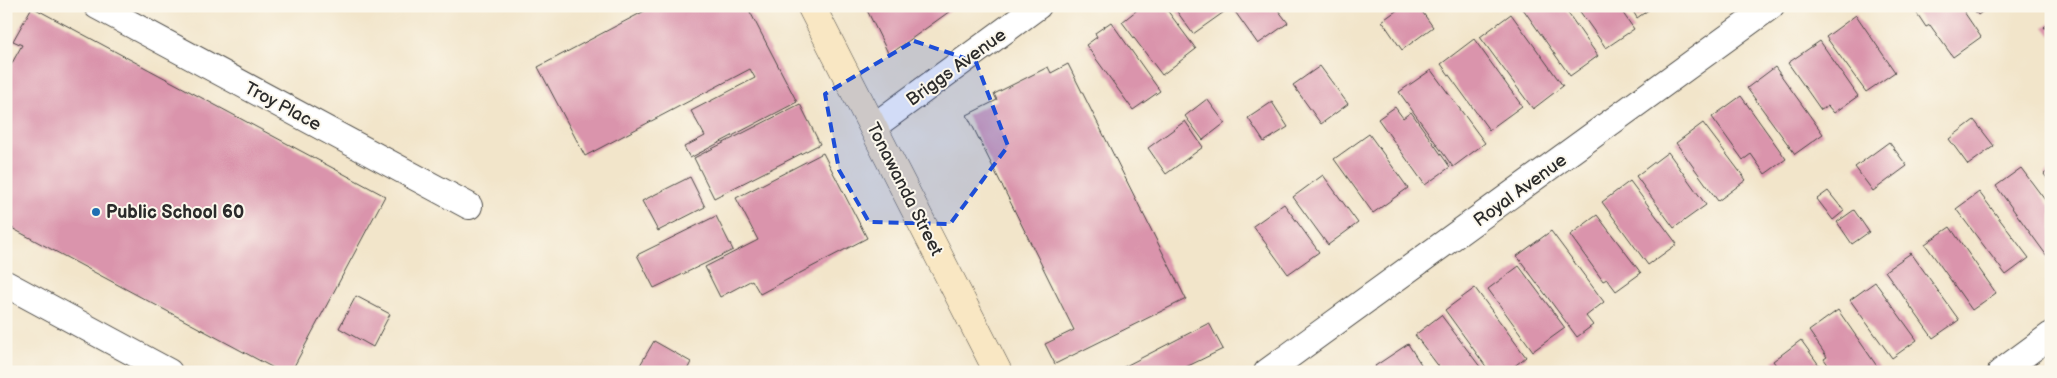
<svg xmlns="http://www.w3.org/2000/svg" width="2057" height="378" font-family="'Balsamiq Sans',sans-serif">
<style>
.building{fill:#da94ac}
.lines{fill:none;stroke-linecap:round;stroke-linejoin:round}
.street-casing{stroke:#494743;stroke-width:28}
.secondary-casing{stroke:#494743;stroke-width:29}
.street{stroke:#fff;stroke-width:26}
.secondary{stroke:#f9e7c3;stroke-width:28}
.marked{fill:#1d4ed8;fill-opacity:0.2;stroke:#1d4ed8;stroke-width:4;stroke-dasharray:10 6;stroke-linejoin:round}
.poi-dot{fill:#1f6fb2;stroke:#fbf7ec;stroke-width:2}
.labels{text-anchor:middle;stroke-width:4;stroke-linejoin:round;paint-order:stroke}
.street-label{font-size:18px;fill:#2b2b2b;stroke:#fbf7ec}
.poi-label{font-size:18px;font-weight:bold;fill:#2b2b2b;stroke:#fbf7ec;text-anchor:start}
</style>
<rect width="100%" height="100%" fill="#fbf7ec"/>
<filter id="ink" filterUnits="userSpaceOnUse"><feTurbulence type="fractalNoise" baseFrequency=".02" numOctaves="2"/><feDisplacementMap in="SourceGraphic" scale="10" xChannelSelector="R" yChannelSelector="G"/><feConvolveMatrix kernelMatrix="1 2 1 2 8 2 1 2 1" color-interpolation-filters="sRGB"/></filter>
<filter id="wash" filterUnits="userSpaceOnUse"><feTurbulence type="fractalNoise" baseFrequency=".0096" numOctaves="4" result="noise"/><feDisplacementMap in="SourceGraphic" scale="20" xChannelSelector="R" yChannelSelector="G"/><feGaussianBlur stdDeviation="1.12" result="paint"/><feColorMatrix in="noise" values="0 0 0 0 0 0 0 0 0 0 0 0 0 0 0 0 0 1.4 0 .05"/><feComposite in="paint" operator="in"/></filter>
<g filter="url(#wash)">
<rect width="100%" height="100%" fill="#f2e5ca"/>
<g id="blocks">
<g class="building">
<path d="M654 6H747L797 102 690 158 684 147 705 136 691 111 755 78 750 69 585 156 538 67Z"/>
<path d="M865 6H957L889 55Z"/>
<path d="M1142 6H1164L1196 49 1162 75 1122 22Z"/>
<path d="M1173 6H1220L1224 12 1193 34Z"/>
<path d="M1231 6H1275L1288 23 1258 44Z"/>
<path d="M1403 6H1418L1433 27 1402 50 1382 21Z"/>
<path d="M1521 6H1563L1598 56 1570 76Z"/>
<path d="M1576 6H1618L1634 29 1606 48Z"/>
<path d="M1630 6H1654L1637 18Z"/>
<path d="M1918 6H1960L1981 37 1953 57 1930 25 1926 27 1914 9Z"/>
<path d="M1968 6H1990L1978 15 1972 7 1970 9Z"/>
<path d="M32 7 385 196 291 372H281L6 225V74L22 45 13 41Z"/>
<path d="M1511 14 1563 86 1533 109 1480 37Z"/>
<path d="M1856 15 1895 72 1866 92 1826 37Z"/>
<path d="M1111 22 1160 91 1133 110 1086 45 1097 37 1095 33Z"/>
<path d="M2051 22V36L2044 27Z"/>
<path d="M1474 39 1522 106 1489 130 1441 64Z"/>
<path d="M1820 41 1858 96 1834 113 1828 106 1821 110 1788 63Z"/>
<path d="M1068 64 1186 299 1055 364 1045 344 1074 330 967 115 997 100 994 94 1048 67 1051 73Z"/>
<path d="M1320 66 1348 104 1321 124 1293 85Z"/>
<path d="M1775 67 1823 134 1795 154 1747 88Z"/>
<path d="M1431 70 1485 143 1453 167 1399 92Z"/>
<path d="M1741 96 1786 159 1765 174 1751 154 1743 160 1712 117Z"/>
<path d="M1207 99 1225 123 1203 140 1185 116Z"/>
<path d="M1272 102 1288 127 1264 142 1248 118Z"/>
<path d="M800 104 820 144 714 198 694 158Z"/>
<path d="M1395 107 1403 118 1411 112 1450 167 1425 185 1378 119Z"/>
<path d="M1974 120 1994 146 1968 165 1949 139Z"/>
<path d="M1185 121 1203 147 1166 174 1148 148Z"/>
<path d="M1703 123 1746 180 1718 201 1676 143Z"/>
<path d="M1369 134 1408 188 1373 213 1334 159Z"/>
<path d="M1889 142 1907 166 1873 191 1855 167Z"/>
<path d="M1668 152 1706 205 1674 228 1636 176Z"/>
<path d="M823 153 867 238 760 294 752 280 720 297 705 267 758 240 736 198Z"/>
<path d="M2021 168 2051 208V254L2047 256 1996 186Z"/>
<path d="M2051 169V184L2044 174Z"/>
<path d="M1323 175 1358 223 1328 245 1293 197Z"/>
<path d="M690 177 705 207 658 231 642 201Z"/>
<path d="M1630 181 1677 244 1648 265 1602 202Z"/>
<path d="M1828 191 1844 211 1833 220 1817 199Z"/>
<path d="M1979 192 2029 258 2006 275 1956 209Z"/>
<path d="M1284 204 1319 252 1288 274 1253 226Z"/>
<path d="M1854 210 1869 232 1852 244 1837 222Z"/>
<path d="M1597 215 1641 273 1616 291 1607 279 1603 281 1570 235Z"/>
<path d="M716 216 733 250 654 288 637 255Z"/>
<path d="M1950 227 1996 293 1972 310 1925 244Z"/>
<path d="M1551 231 1604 302 1586 316 1593 325 1577 337 1517 256Z"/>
<path d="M1911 253 1959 320 1933 338 1885 271Z"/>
<path d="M1519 266 1565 328 1533 351 1488 289Z"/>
<path d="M1875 282 1917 340 1892 358 1850 300Z"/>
<path d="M1475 288 1526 357 1507 372H1490L1445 310Z"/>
<path d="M356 296 390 314 373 347 339 328Z"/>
<path d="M1838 310 1881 372H1833L1824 359 1827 357 1809 331Z"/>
<path d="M1441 315 1484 372H1443L1415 335Z"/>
<path d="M1209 323 1223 349 1186 367 1189 372H1114Z"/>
<path d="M1801 340 1824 372H1781L1773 361Z"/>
<path d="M654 341 691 362 686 372H636Z"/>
<path d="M1408 344 1426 372H1379L1375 366Z"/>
</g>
</g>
</g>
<g filter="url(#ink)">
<use href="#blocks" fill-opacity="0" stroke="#494743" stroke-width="1"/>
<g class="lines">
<g class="street-casing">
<g id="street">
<path d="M97 6 469 206"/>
<path d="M873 127 1038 6"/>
<path d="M6 284 169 372"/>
<path d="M1267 372 1771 6"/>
<path d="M2001 372 2051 335"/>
</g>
</g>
<g class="secondary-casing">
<path id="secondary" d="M811 6 998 372"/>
</g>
<use href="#street" class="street"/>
<use href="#secondary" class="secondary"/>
</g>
</g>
<path class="marked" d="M914 41 976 62 1008 146 950 224 869 222 839 170 825 94Z"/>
<circle class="poi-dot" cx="96" cy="212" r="5"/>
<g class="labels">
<g class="street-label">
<text transform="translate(956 67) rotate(-36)" y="6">Briggs Avenue</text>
<text transform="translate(283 106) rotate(28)" y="6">Troy Place</text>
<text transform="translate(905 189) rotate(63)" y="6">Tonawanda Street</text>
<text transform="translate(1520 190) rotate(-36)" y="6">Royal Avenue</text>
</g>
<g class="poi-label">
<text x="106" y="218">Public School 60</text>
</g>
</g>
<rect width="2057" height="378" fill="none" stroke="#fbf7ec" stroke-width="25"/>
</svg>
